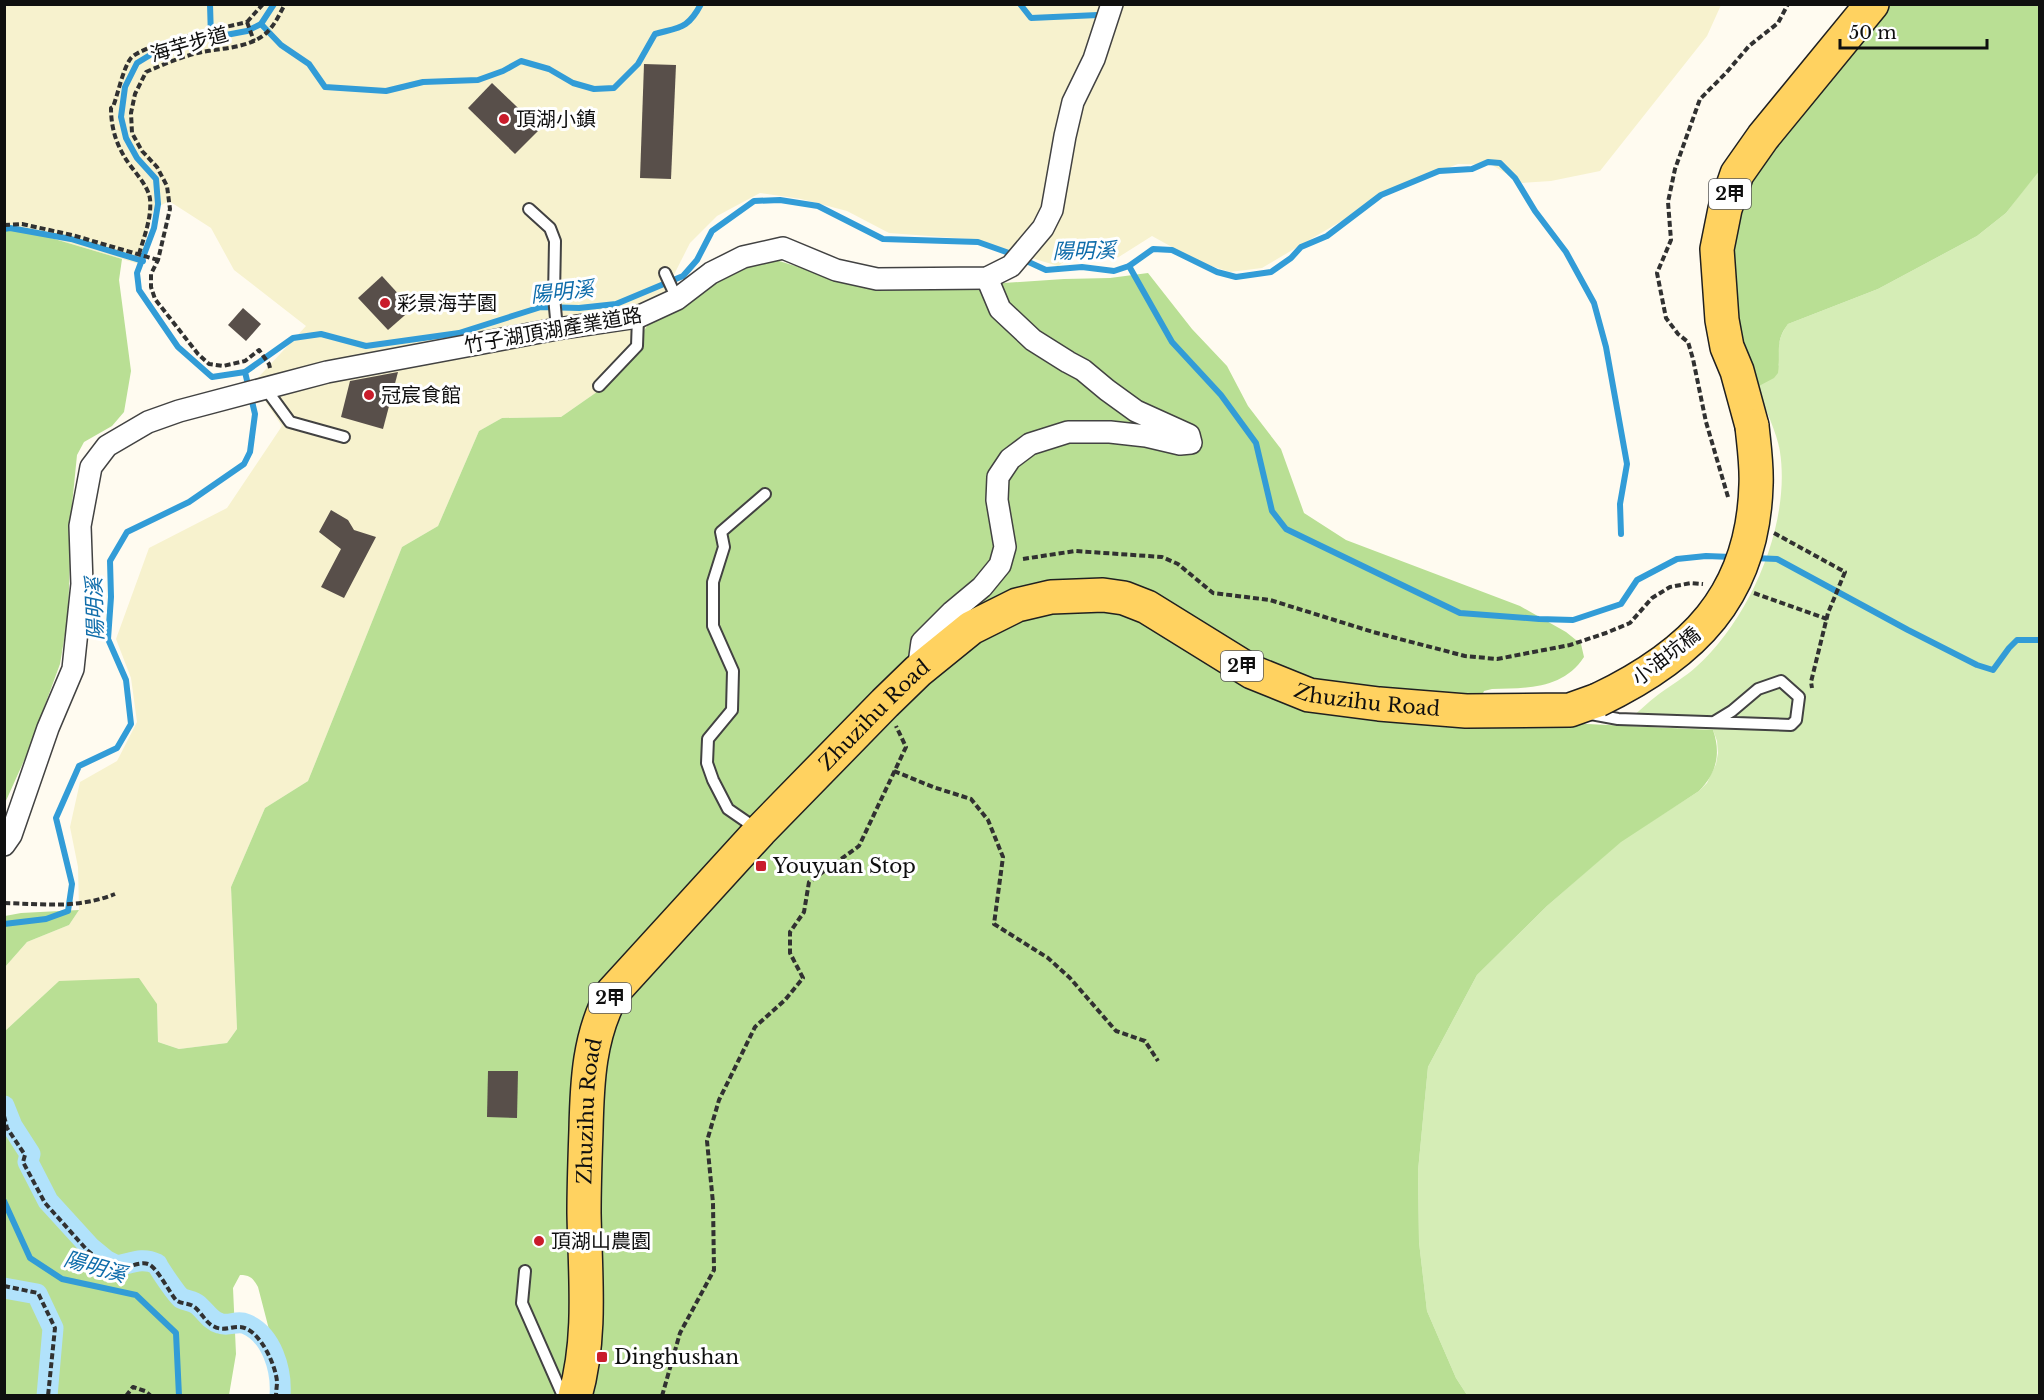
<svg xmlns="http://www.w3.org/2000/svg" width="2044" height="1400" font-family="'Libre Baskerville','Noto Sans TC',serif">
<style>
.farmland{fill:#f7f2ce}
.green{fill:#d5edb6}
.forest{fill:#b9df94}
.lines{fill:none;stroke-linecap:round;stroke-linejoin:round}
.stream{stroke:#329cd7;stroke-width:6}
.canal{stroke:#b1e2fb;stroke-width:21}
.building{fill:#584f4a}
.service-casing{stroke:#424242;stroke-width:14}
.minor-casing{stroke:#424242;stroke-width:24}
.primary-casing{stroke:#202020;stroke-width:36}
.path{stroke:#313131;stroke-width:4;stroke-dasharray:6 3;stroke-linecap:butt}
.service{stroke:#fff;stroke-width:10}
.minor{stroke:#fff;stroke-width:21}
.primary{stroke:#ffd260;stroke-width:33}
.primary-bridge-casing{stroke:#202020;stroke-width:36;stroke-linecap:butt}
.primary-bridge{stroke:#ffd260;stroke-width:33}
.poi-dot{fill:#c91c2b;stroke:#fff;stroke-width:2}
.labels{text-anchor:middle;stroke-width:6;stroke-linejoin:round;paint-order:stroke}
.shield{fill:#fff;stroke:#575757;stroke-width:1.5}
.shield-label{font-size:18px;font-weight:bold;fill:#0f0f0f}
.street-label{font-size:20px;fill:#0f0f0f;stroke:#fff}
.poi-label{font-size:20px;fill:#0f0f0f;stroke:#fff;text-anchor:start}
.water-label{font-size:21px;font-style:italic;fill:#0e6caa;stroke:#fff}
</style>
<rect width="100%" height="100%" fill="#fffbf0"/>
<path class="farmland" d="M5 5H1721L1707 36 1600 171 1551 181 1522 183 1492 165 1458 164 1404 184 1262 268 1230 272 1199 262 1152 236 1114 260 1081 249 1058 266 969 239 889 233 847 211 801 199 760 193 717 216 690 243 650 322 604 387 561 417 502 418 479 431 438 526 402 547 308 781 265 808 231 887 237 1029 227 1043 179 1049 158 1042 157 1004 59 981 5 1031V967L27 942 69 925 79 910 78 867 70 827 80 782 117 761 137 722 131 678 116 639 149 548 227 508 282 426 253 383 306 326 234 270 211 228 169 201 154 209 139 264 41 235 9 231 5 232Z"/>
<path class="green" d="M2039 170V1395H1467L1456 1378 1427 1311 1419 1242 1418 1171 1428 1067 1477 975 1547 906 1621 841 1699 791 1707 783 1716 764 1718 753 1717 741 1713 730 1624 724C1636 714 1647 703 1659 694 1671 685 1685 677 1696 667 1750 619 1791 524 1780 452 1777 432 1764 407 1757 387L1779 365C1777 350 1778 337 1788 324L1878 289 1977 236 2006 213Z"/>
<g class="forest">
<path d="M1887 5H2039L2040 170 2006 213 1977 236 1878 289 1788 324C1774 342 1781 353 1778 373L1774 378 1757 387 1741 346 1731 259 1736 209 1778 136Z"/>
<path d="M9 230 41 235 122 259 119 280 131 371 124 412 112 426 84 442 77 455 72 505 68 616 60 664 27 754 5 803 4 232Z"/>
<path d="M776 260 834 278 974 285 1064 279 1110 278 1148 273 1192 329 1227 366 1248 406 1281 449 1304 513 1346 540 1520 606 1566 632 1581 644 1584 657C1563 689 1528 688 1492 689L1484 691 1480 700 1566 723 1713 730C1721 753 1717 773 1699 791L1621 842 1547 906 1477 975 1428 1067 1418 1171 1419 1242 1427 1311 1456 1378 1467 1395H286L258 1287C253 1278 250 1275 240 1275L233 1288 236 1354 229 1395 5 1396V1031L59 981 139 978 157 1004 158 1042 179 1049 227 1043 237 1029 231 887 265 808 308 781 402 547 438 526 479 431 502 418 561 417 604 387 650 322 713 283 747 267Z"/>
<path d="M79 910 69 925 27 942 5 967V916L21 913Z"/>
</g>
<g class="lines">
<g class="stream">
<path d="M210 4 211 38"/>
<path d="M1020 4 1031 18 1098 15"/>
<path d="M261 24 281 45 309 64 325 87 386 91 423 82 478 80 503 71 521 61 549 69 573 83 594 89 614 88 638 64 655 34C680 27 688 29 701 4"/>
<path d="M4 229 10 228 71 239 143 261"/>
<path d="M1129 266 1172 342 1221 395 1256 443 1272 511 1286 529 1460 613 1539 619 1573 620 1621 604 1637 580 1677 559 1706 556 1732 557"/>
<path d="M245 372 212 377 178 347 139 290 137 273 154 228 158 204 156 179 137 158 126 138 121 117 125 87 137 63 155 52 189 42 247 31 261 24 274 4"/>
<path d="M1754 558 1777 559 1908 630 1977 665 1993 670 2009 648 2017 640H2040"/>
<path d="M4 924 46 919 68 911 72 884 56 818 79 766 117 748 131 724 126 680 108 639 111 597 110 561 127 532 189 502 244 464 250 452 255 414 245 372 293 338 321 334 366 346 459 333 541 307 579 308 616 304 683 276 697 260 712 231 754 201 780 200 818 206 883 239 978 242 1009 253 1046 270 1082 267 1114 271 1129 266 1153 249 1172 250 1217 272 1236 277 1271 272 1291 258 1301 247 1327 236 1381 195 1439 171 1472 169 1488 162 1500 163 1515 178 1535 211 1566 252 1594 303 1606 347 1627 464 1620 504 1621 534"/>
<path d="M4 1201 30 1258 62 1279 136 1295 176 1333 179 1396"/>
</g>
<g class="canal">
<path d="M4 1106 12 1126 30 1154 28 1162 48 1201 90 1247 107 1261 117 1266C132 1263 142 1257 157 1264 159 1269 177 1295 181 1298 187 1301 193 1301 198 1305 205 1311 211 1321 219 1323 228 1327 237 1320 246 1324 272 1335 282 1370 280 1396"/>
<path d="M4 1288 37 1294 53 1328 47 1396"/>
</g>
</g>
<g class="building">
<path d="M644 64 676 65 671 179 640 178Z"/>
<path d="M492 83 540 129 515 154 468 108Z"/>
<path d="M382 276 412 309 388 330 358 298Z"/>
<path d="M243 308 261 324 246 341 228 325Z"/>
<path d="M398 372 383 429 341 417 350 381Z"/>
<path d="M331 510 348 520 354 530 376 537 344 598 321 587 341 549 319 532Z"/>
<path d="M488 1071H518L517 1118 487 1117Z"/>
</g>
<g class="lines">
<g class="service-casing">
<g id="service">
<path d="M529 209 550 228 555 241 554 297 557 329"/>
<path d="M665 273 677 299"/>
<path d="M599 386 637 346 638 317"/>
<path d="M271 387V396L290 422 344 437"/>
<path d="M1591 714 1618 719 1791 725 1796 720 1799 697 1781 681 1758 689 1732 711 1714 722"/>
<path d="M757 829 728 809 713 780 707 763 708 739 732 710 733 671 713 626V582L724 547 721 532 765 494"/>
<path d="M525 1271 522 1303 563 1396"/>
</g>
</g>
<g class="minor-casing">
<g id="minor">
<path d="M918 671 922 642 952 612 982 587 1000 565 1005 547 997 500 998 477 1010 459 1030 444 1068 432H1110L1146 436 1180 444 1191 443 1189 435 1136 411 1107 390 1083 370 1068 362 1033 340 1000 309 987 278"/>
<path d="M4 845 11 835 48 728 73 669 82 584 80 526 91 467 107 446 148 422 179 411 327 372 557 329 638 317 677 299 711 273 743 257 783 248 836 270 877 279 987 278 1011 266 1043 228 1052 210 1065 136 1073 102 1094 59 1112 4"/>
</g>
</g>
<g class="primary-casing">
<g id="primary">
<path d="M1752 426 1737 371 1727 347 1722 320 1717 249 1725 209 1737 174 1763 137 1872 4"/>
<path id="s1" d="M575 1396C592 1337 585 1273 584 1213 584 1185 585 1158 586 1130 587 1082 589 1035 613 992L760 831 885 703 918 671 971 628 1017 605 1051 597 1103 595 1124 598 1147 607 1252 672 1309 695 1379 704 1466 711 1570 710 1598 700"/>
</g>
</g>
<g class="path">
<path d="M247 22 263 4"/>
<path d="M247 22 254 41"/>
<path d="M4 225 22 224 72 235 158 260"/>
<path d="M139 254C144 237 152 217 150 199 148 184 131 169 124 156 115 141 111 125 111 108L113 107C118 94 123 68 131 58 145 43 224 28 247 22"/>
<path d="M270 368 269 364 259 350 245 361 223 366 209 364 198 354 155 299 151 287V274L158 260 170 209 167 186 157 167 142 151 132 133 131 113 135 94 146 72C164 64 183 56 202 52 223 48 247 48 264 35 274 27 279 15 285 4"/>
<path d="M1728 497 1706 422 1693 359 1688 342 1678 334 1666 318 1657 273 1671 240 1668 202 1675 169 1700 99 1726 73 1749 46 1778 23 1788 4"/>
<path d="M1774 533 1845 572 1828 613 1811 682 1812 688"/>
<path d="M1023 559 1075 551 1162 557 1178 564 1213 593 1270 600 1373 632 1465 656 1497 659 1570 645 1606 633 1630 623 1652 598 1670 587 1691 583 1703 584"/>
<path d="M1754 593 1827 619"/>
<path d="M894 771 933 787 971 799 988 820 1003 857 994 924 1048 958 1070 978 1116 1031 1145 1041 1158 1061"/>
<path d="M4 903C45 904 77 909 115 894"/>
<path d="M4 1116 7 1128 25 1155 23 1162 45 1203 87 1250 105 1265 116 1271C125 1269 139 1261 148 1264 157 1267 169 1292 176 1300 181 1304 188 1303 193 1306 201 1311 205 1322 213 1326 223 1332 231 1326 240 1327 259 1328 276 1365 277 1382 277 1386 276 1391 276 1396"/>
<path d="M4 1286 38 1293 55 1328 48 1396"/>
<path d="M126 1396 133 1387 145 1391 151 1396"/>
<path d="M662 1396 680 1333 714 1270 713 1203 707 1141 719 1100 755 1027 785 1000 803 978 790 953V932L804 912 809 882 859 846 906 747 896 726"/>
</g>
<use href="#service" class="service"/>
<use href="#minor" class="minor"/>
<use href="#primary" class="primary"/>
<g class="primary-bridge-casing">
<path id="primary-bridge" d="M1598 700C1692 655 1753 596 1756 485 1757 466 1754 446 1752 426"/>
</g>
<use href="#primary-bridge" class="primary-bridge"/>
</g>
<g class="poi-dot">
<circle cx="504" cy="119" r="6"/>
<circle cx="385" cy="303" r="6"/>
<circle cx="369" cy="395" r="6"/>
<rect x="755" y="860" width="12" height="12" rx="3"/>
<circle cx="539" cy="1241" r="6"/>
<rect x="596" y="1351" width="12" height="12" rx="3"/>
</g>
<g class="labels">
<g class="shield">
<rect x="1709" y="179" width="42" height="30" rx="4.5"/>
<rect x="1221" y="651" width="42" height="30" rx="4.5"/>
<rect x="589" y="983" width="42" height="30" rx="4.5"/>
</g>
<g class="shield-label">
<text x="1730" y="200">2甲</text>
<text x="1242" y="672">2甲</text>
<text x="610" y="1004">2甲</text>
</g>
<g class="street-label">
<text transform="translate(189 44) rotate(-16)" y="7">海芋步道</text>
<text transform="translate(553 330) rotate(-10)" y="7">竹子湖頂湖產業道路</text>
<text transform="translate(1666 656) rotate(-38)" y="7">小油坑橋</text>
<text dy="7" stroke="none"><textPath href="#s1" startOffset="1348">Zhuzihu Road</textPath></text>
<text dy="7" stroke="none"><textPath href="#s1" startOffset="790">Zhuzihu Road</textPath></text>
<text dy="7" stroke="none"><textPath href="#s1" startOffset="286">Zhuzihu Road</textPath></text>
</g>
<g class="poi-label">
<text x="516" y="126">頂湖小鎮</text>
<text x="397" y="310">彩景海芋園</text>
<text x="381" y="402">冠宸食館</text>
<text x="773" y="873">Youyuan Stop</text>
<text x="551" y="1248">頂湖山農園</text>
<text x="614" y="1364">Dinghushan</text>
</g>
<g class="water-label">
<text transform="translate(1084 251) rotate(-1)" y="7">陽明溪</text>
<text transform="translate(562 292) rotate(-6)" y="7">陽明溪</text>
<text transform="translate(95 609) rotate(-92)" y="7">陽明溪</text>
<text transform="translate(95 1267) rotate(16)" y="7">陽明溪</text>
</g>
</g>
<rect width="2044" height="1400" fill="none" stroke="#0f0f0f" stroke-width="12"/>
<path d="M1840 39v9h147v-9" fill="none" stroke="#0f0f0f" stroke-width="3"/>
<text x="1849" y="39" font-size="18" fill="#0f0f0f" stroke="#ffffff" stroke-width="4.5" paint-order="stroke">50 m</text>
</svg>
